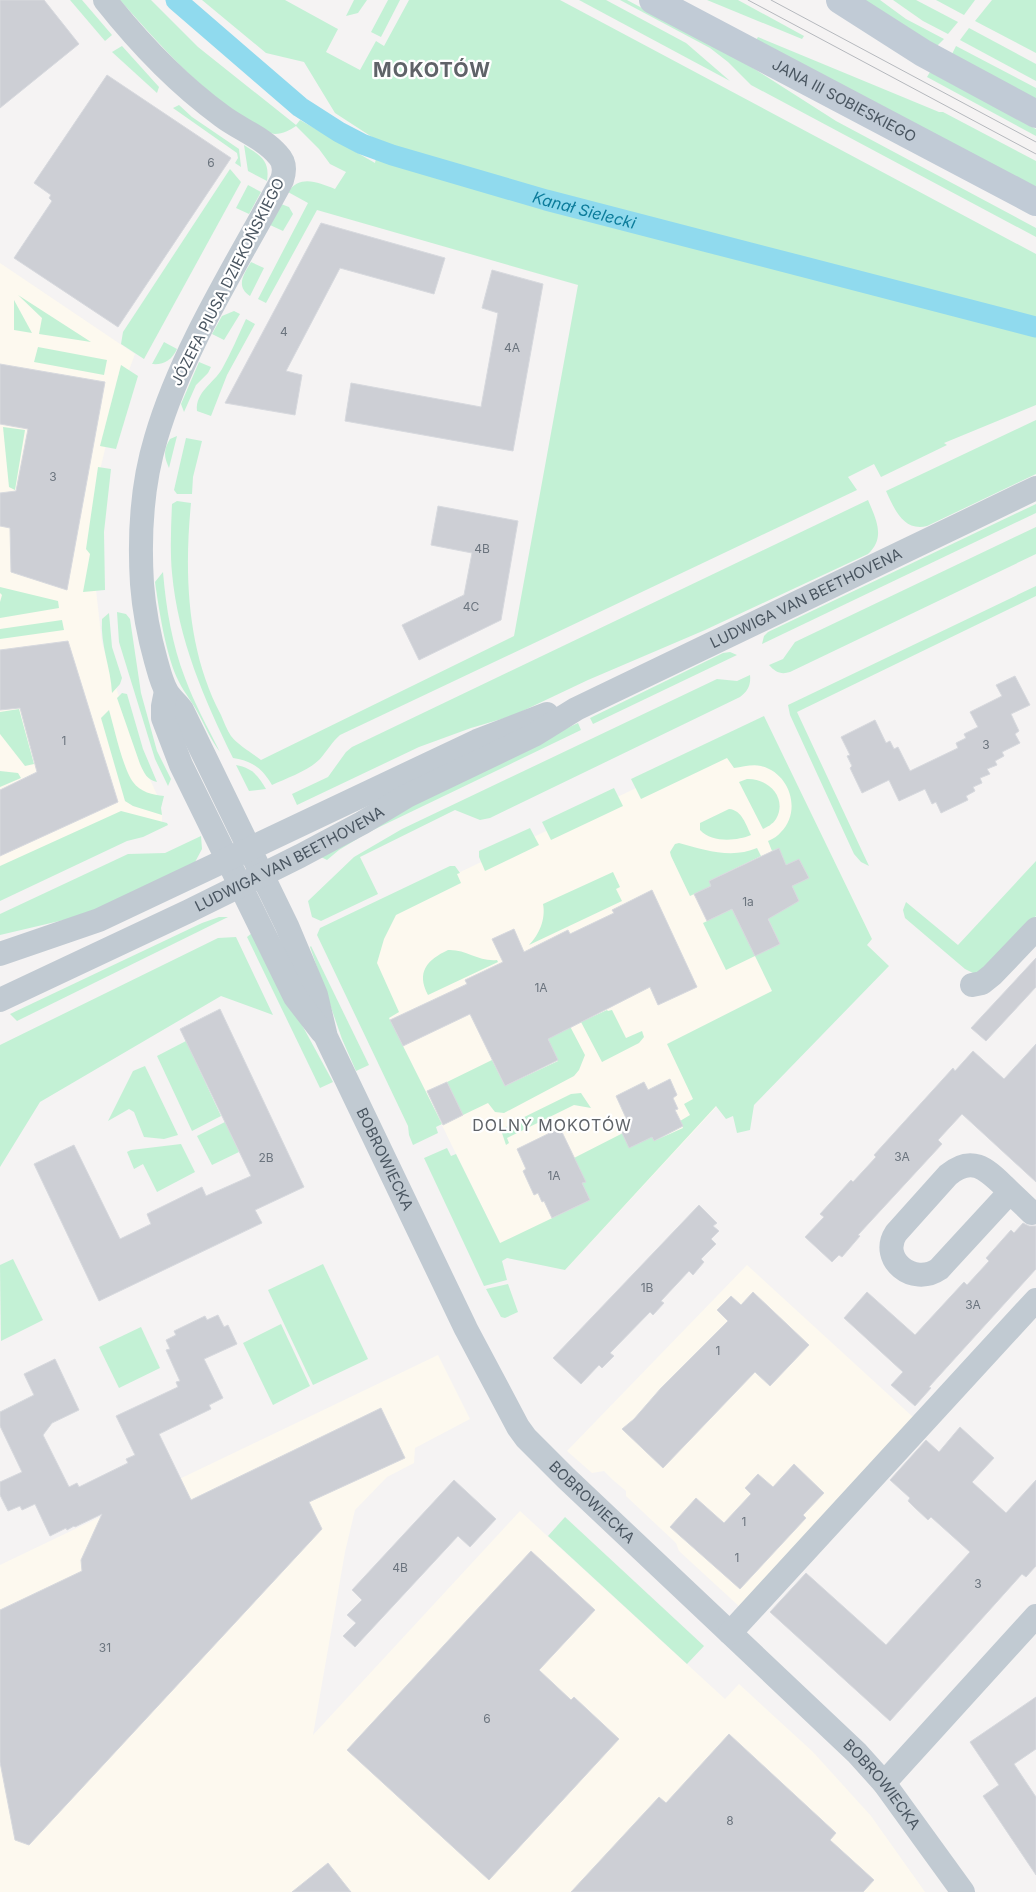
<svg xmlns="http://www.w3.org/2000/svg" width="1036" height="1892" font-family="Inter,sans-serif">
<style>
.commercial{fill:#fdf9ef}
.green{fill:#c3f1d5}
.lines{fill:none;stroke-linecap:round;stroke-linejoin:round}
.canal{stroke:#90daee;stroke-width:21}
.building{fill:#cdcfd5;stroke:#d7d9de}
.street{stroke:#c1cad2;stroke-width:24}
.secondary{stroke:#c1cbd6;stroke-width:28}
.tram{stroke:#b5b8bd;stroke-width:1}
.labels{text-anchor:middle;stroke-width:4.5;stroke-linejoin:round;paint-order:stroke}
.number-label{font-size:12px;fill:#6b747e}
.street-label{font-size:15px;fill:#4a5661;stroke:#fff}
.water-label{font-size:16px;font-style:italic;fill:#0c7c9b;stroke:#fff}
.neighbourhood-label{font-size:16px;letter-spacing:1px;fill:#5f6368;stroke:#fff}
.district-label{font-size:20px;font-weight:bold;letter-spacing:1px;fill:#5f6368;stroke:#fff}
</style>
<rect width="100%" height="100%" fill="#f5f3f3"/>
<g class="commercial">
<path d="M0 263 135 354 115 408 100 470 96 590 102 643 134 744 158 797 162 815V824L0 899Z"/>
<path d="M768 725 872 939 565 1270 500 1243 364 967 389 906Z"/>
<path d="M747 1265 914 1418 741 1608 679 1551 676 1543 626 1496V1491L613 1480 604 1471 592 1473 567 1451Z"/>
<path d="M438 1355 470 1419 415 1448 414 1463 387 1477 355 1510 345 1552 313 1735 520 1511 725 1699 739 1684 813 1752 871 1816 925 1892H0V1565Z"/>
</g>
<g class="green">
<path d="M70 0H82L112 35 105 41Z"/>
<path d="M120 0H151L198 47 296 125 300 120 375 163 376 158 372 137 335 113 304 62 266 53 202 0H285L336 28 338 29 326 52 360 70 376 41 384 46 409 0H560L1036 254V405L944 443 947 445 881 477 874 464 848 477 857 490 340 735C332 742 327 751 320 759 308 771 287 778 272 785 262 768 252 761 233 758 204 699 178 639 172 573 170 551 171 527 172 504L177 501 191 503C184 575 187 651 221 715 224 722 227 730 231 736 238 745 252 753 261 760L514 636 578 285 317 210 266 303 258 299 308 203 288 192C301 174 318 183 335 189L346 172 330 164 319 149 296 126C290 130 283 134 275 134 265 133 256 125 248 120 197 88 160 45 120 0Z"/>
<path d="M354 0H367L358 13 346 16Z"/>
<path d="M388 0H400L381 37 371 32Z"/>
<path d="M579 0H606L686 43 730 81Z"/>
<path d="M620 0H627L745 63 836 121 1036 228V237L751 85 728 62 710 48Z"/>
<path d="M707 0H738L804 36 802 39Z"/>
<path d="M862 0H880L906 19 944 39 936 47Z"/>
<path d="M893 0H916L958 22 948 34 923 21Z"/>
<path d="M936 0H975L964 15Z"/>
<path d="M992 0H1036V53L975 21Z"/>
<path d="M969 28 1036 64V81L960 40Z"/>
<path d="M758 37 939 112H943L1036 161V188L756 40Z"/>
<path d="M122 46 159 87 157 93 112 52Z"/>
<path d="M956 46 1036 88V101L952 54Z"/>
<path d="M930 72 1036 129V136L927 77Z"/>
<path d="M179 105 192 117 239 149 241 167 235 163 238 158 237 153 173 108Z"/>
<path d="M244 145C261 156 270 160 267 181L248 171Z"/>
<path d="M230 169 241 182 144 359 121 344 123 332Z"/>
<path d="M248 185 261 192 249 214 236 208Z"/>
<path d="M281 204 289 207 293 214 283 231 270 225Z"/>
<path d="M251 262 264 268 250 296C235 286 244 274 251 262Z"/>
<path d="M18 295 91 342 39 334 42 318Z"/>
<path d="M14 300 32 333 14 330Z"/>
<path d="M234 311 240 314 224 340 212 334 222 316Z"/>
<path d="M246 319 255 324 227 375 211 416 197 411C195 392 214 383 222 369 231 353 238 336 246 319Z"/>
<path d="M164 342 177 349C172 360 164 365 152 364Z"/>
<path d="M38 347 107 360 104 375 34 362Z"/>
<path d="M199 362 211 367 208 373 196 385 184 412 181 404Z"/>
<path d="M121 365 138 376 116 449 100 446Z"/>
<path d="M1036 420V474L927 526C903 532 894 508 886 491Z"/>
<path d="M3 427 25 430 15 490 9 487Z"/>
<path d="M177 436 169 468C164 457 163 450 170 439Z"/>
<path d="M186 438 202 441 193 477 192 494H177L174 490Z"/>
<path d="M98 467 111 469 104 532 105 590 83 592 90 554 86 549Z"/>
<path d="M868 500C876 519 886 538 868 554L705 630 588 680 512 716 471 728 419 747 297 805 292 794 328 777 346 752 352 747Z"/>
<path d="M1036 504V513L762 644 764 636 768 632Z"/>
<path d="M1036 527V554L790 672C781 675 775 672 769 665L783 659 795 642Z"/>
<path d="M163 572C166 608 172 644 185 678 194 703 208 728 220 752 211 740 206 728 199 715 194 704 185 694 179 682 166 657 159 610 155 582Z"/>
<path d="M1036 586V596L797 712 869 866 861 862 854 854 790 715 788 705Z"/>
<path d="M0 587 58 601 59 608 0 618V602L2 595 0 593Z"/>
<path d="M117 612 126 614 130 619 141 693 157 751 171 779 168 786 155 759 119 642Z"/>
<path d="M109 613 112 647 122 678 120 684 112 693C111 668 100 645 102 619Z"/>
<path d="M62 620 64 630 0 639V629Z"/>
<path d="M730 652 737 655 593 724 590 718 723 653Z"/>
<path d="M750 675C751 685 748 691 740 697L490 818 480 820 455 810 360 857 378 894 321 921 312 917 308 901 354 857 402 829 717 679 737 681Z"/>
<path d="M122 693 127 694 143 749 157 782C147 780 144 773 140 764L117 698Z"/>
<path d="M19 709 34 764 25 766 0 734V712Z"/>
<path d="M109 710C114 727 123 769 133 782 140 792 153 795 164 796L161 808 162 815 133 806 125 801 101 718Z"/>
<path d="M764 716 872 939 867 945 889 966 754 1105 750 1130 737 1133 733 1116 726 1119 716 1106 565 1270 507 1258 502 1261 507 1280 484 1286 424 1158 447 1148 451 1156 456 1154 500 1243 590 1200 582 1183 585 1182 572 1159 623 1133 652 1137 654 1141 683 1128 680 1121 690 1115 684 1104 693 1099 667 1044 772 991 755 956 726 970 703 923 732 909 755 955 780 944 765 912 786 907 799 901 792 886 809 878 799 859 782 867 779 848 772 851 768 841C773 839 778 836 781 832 802 811 790 773 761 766 752 764 743 767 734 768L727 758 641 799 631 779Z"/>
<path d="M578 723 581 730 367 833 339 850 327 860 321 857 457 780Z"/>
<path d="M236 765C252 768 258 775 266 789L249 791Z"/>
<path d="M0 771 18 773 21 778 0 787Z"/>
<path d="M747 779C768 778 788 798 776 819 773 824 767 827 763 829L739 782Z"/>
<path d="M614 788 623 806 551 840 542 822Z"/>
<path d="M729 809C742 810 746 825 751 835 737 841 712 843 700 830V823Z"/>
<path d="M121 811 167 823 168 825 143 837 127 841 0 901V866Z"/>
<path d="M530 828 539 845 485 871 479 857V851Z"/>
<path d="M201 836 202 849 194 864 85 915 0 935V914L128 854 165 853Z"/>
<path d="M679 843C704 850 732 859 757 848L761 856 709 881 711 886 690 896 671 856 670 852 675 844Z"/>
<path d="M1036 861V916L991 966 975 974 965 969 905 918 903 910 906 902 958 945Z"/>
<path d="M450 866H455L460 873 457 874 461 883 396 915 384 939 377 963 399 1012 389 1018 442 1124 436 1127 438 1133 413 1145 409 1135 408 1126 317 935 320 928Z"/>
<path d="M613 872 620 887 616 889 622 901 529 945C539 935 546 919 543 904Z"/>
<path d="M219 917H228L17 1021 10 1014 202 923Z"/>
<path d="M252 933 333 1082 320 1088 247 937Z"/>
<path d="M236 937 273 1015 221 996 40 1102 0 1167V1045L218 938Z"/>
<path d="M311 946 369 1065 356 1071 342 1039 310 947Z"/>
<path d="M448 950C466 949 479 962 497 960L498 962 428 995C416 972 427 960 448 950Z"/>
<path d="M607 1010 608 1011 612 1010 626 1038 642 1031 644 1037 639 1043 602 1062 581 1022Z"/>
<path d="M562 1011 585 1055 579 1070 574 1076 504 1113 495 1112 488 1103 463 1115 447 1082 492 1060 505 1086 558 1061 540 1022Z"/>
<path d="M186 1041 221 1116 192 1131 157 1056Z"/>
<path d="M145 1066 178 1135 164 1139 144 1137 134 1112 129 1109 108 1121 133 1071Z"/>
<path d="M581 1093 591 1108 574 1105 507 1138 509 1143 506 1145 502 1133 508 1125 571 1094Z"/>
<path d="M225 1122 239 1152 212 1165 197 1136Z"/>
<path d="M181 1144 195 1172 157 1192 143 1164 134 1169 127 1152 131 1150Z"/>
<path d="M13 1259 43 1320 1 1341 0 1265Z"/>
<path d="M323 1264 368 1359 313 1385 268 1290Z"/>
<path d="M508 1284 518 1312 505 1318 501 1317 486 1289Z"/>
<path d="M281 1324 310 1386 273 1405 243 1343Z"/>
<path d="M141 1327 160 1368 119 1388 99 1347Z"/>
<path d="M565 1517 704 1646 687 1664 548 1536Z"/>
</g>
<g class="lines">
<path class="canal" id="s1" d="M176 0 300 107 339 132 362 144 392 155 546 200 1036 327"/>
</g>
<g class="building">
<path d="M0 0H44L79 44 0 108Z"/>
<path d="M107 75 231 158 118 327 14 258 52 201 49 198 51 195 34 183Z"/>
<path d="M321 223 445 258 434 294 340 268 286 371 302 375 295 415 225 403Z"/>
<path d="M492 270 543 284 513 451 345 421 351 383 481 407 498 313 482 308Z"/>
<path d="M0 364 105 382 67 590 11 572 10 528 0 526V493L16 491 28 429 0 424Z"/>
<path d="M438 506 518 521 501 620 419 660 402 625 464 595 472 553 431 545Z"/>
<path d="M68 641 118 802 0 856V790L37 772 20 708 0 710V650Z"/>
<path d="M1015 676 1030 705 1011 714 1019 731 1015 734 1020 743 1002 752 1004 756 995 761 997 765 987 769 990 774 980 778 982 783 973 787 975 791 966 796 968 800 941 813 936 802 932 804 925 789 899 801 889 780 862 793 850 768 852 766 847 756 850 755 841 737 875 720 886 743 890 741 894 749 898 747 910 771 958 748 956 743 966 738 964 734 978 727 970 712 1002 696 996 685Z"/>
<path d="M779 848 786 865 799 859 809 878 792 886 799 901 768 919 780 944 755 956 732 909 707 921 694 894 711 886 709 881Z"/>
<path d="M652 890 697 987 658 1005 650 987 548 1039 558 1060 505 1086 470 1014 403 1046 390 1020 467 984 465 980 503 962 492 939 514 929 524 952 568 930 570 934 614 913 612 910Z"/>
<path d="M1036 958V987L986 1041 971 1028Z"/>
<path d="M220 1009 304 1187 255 1210 262 1223 99 1301 34 1164 74 1145 120 1239 151 1224 147 1214 202 1187 206 1196 251 1176 180 1029Z"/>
<path d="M1036 1044V1182L962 1114 938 1140 942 1144 858 1235 860 1236 842 1257 839 1255 832 1262 805 1237 824 1217 820 1214 851 1180 853 1182 876 1157 874 1155 953 1068 955 1071 973 1051 1004 1079Z"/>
<path d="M670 1079 677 1095 673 1098 678 1109 675 1110 683 1126 654 1141 652 1137 629 1148 617 1122 626 1118 616 1096 644 1082 648 1090Z"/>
<path d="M447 1082 463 1115 443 1125 427 1091Z"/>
<path d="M560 1128 586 1182 582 1183 590 1200 552 1218 544 1201 542 1202 538 1193 534 1195 523 1171 526 1169 517 1149Z"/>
<path d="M699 1205 717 1223 713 1226 719 1231 711 1239 716 1244 701 1259 704 1262 693 1275 689 1271 661 1301 664 1303 653 1315 650 1312 610 1353 614 1356 602 1368 599 1365 581 1384 553 1358Z"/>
<path d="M1023 1223 1029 1226H1036V1269L929 1387 931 1388 915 1406 891 1385 903 1372 844 1318 867 1292 915 1335 964 1282 967 1285 989 1261 986 1258 1011 1230 1014 1233Z"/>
<path d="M753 1292 809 1345 770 1386 755 1372 663 1468 622 1429 634 1419 661 1388 728 1321 717 1310 731 1296 741 1305Z"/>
<path d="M218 1315 224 1327 228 1325 237 1344 204 1359 223 1398 209 1405 211 1409 159 1434 191 1500 381 1408 405 1458 309 1502 322 1529 29 1845 15 1840 0 1762V1610L82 1571 81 1560 102 1514 75 1527 74 1526 67 1530 66 1528 50 1536 35 1504 22 1510 20 1506 8 1511 0 1495V1482L22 1472 0 1426V1412L34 1395 24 1374 55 1359 79 1410 52 1423 43 1435 69 1487 77 1483 79 1487 128 1463 126 1459 135 1455 116 1416 178 1387 176 1382 180 1381 166 1350 170 1349 166 1340 176 1335 174 1331 205 1316 207 1320Z"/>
<path d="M960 1427 994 1458 972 1482 1006 1513 1036 1480V1566L1026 1577 1022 1574 890 1721 770 1612 806 1573 886 1645 970 1552 931 1517 928 1520 914 1507 908 1501 910 1498 890 1480 926 1440 939 1452Z"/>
<path d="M794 1464 824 1493 803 1515 806 1518 740 1589 670 1527 696 1498 724 1523 751 1494 745 1488 758 1474 773 1487Z"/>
<path d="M454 1480 496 1519 470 1547 458 1536 355 1647 343 1636 356 1623 347 1615 362 1600 352 1590Z"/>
<path d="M531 1551 595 1610 539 1670 571 1700 574 1697 619 1739 489 1880 347 1750Z"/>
<path d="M1036 1697V1749L1014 1764 1036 1797V1875L983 1796 999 1785 970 1742Z"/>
<path d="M729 1734 836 1833 830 1840 874 1880 863 1892H571L659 1797 666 1803Z"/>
<path d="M328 1863 351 1892H292Z"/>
</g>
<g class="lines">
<g class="street">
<path id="s2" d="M105 0C139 43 177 83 222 116 239 129 264 138 278 155 285 162 285 171 282 180 238 262 182 349 156 438 142 484 139 535 142 584 144 610 149 636 156 661 159 671 161 681 166 690 169 697 177 703 182 710L287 926 316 995 326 1037 466 1329 518 1427 526 1438 566 1478 857 1753 884 1783 963 1892"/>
<path d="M166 691 163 706V718L181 765 295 997 322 1032"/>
<path d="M0 954 99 920 477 741 547 714"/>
<path d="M972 985 982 983 992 975 1036 929"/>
<path id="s3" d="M0 1000 189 911 300 856 362 823 407 796 534 735 576 709 1036 488"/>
<path d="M1010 1192 939 1269C913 1287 879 1259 896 1233L948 1175C972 1155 986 1169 1004 1186 1013 1195 1023 1204 1032 1213"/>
<path d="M730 1633 1036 1300"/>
<path d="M884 1783 1036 1616"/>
</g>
<g class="secondary">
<path id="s4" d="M653 0 1036 202"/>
<path d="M840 0 923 53 1036 114"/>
</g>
<g class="tram">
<path d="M748 0 1036 154"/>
<path d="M771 0 1036 142"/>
</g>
</g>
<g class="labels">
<g class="number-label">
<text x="211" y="167">6</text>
<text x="284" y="336">4</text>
<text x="512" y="352">4A</text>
<text x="53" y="481">3</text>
<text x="482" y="553">4B</text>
<text x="471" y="611">4C</text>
<text x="64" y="745">1</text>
<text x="986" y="749">3</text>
<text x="748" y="906">1a</text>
<text x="541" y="992">1A</text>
<text x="902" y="1161">3A</text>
<text x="266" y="1162">2B</text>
<text x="554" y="1180">1A</text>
<text x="647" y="1292">1B</text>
<text x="973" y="1309">3A</text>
<text x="718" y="1355">1</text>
<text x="744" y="1526">1</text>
<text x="737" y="1562">1</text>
<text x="400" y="1572">4B</text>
<text x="978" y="1588">3</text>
<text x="105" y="1652">31</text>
<text x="487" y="1723">6</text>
<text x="730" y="1825">8</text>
</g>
<g class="street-label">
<text dy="5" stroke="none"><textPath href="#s4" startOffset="216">JANA III SOBIESKIEGO</textPath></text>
<text transform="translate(228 282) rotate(-63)" y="5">JÓZEFA PIUSA DZIEKOŃSKIEGO</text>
<text dy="5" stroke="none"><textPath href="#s3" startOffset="901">LUDWIGA VAN BEETHOVENA</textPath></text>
<text dy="5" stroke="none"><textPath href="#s3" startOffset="322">LUDWIGA VAN BEETHOVENA</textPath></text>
<text dy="5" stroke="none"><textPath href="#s2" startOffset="1324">BOBROWIECKA</textPath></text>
<text dy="5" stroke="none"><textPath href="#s2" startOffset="1729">BOBROWIECKA</textPath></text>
<text dy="5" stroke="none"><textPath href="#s2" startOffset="2134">BOBROWIECKA</textPath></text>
</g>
<g class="water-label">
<text dy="6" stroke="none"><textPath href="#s1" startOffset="468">Kanał Sielecki</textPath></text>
</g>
<g class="neighbourhood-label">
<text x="552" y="1131">DOLNY MOKOTÓW</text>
</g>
<g class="district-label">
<text x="432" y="77">MOKOTÓW</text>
</g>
</g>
</svg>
